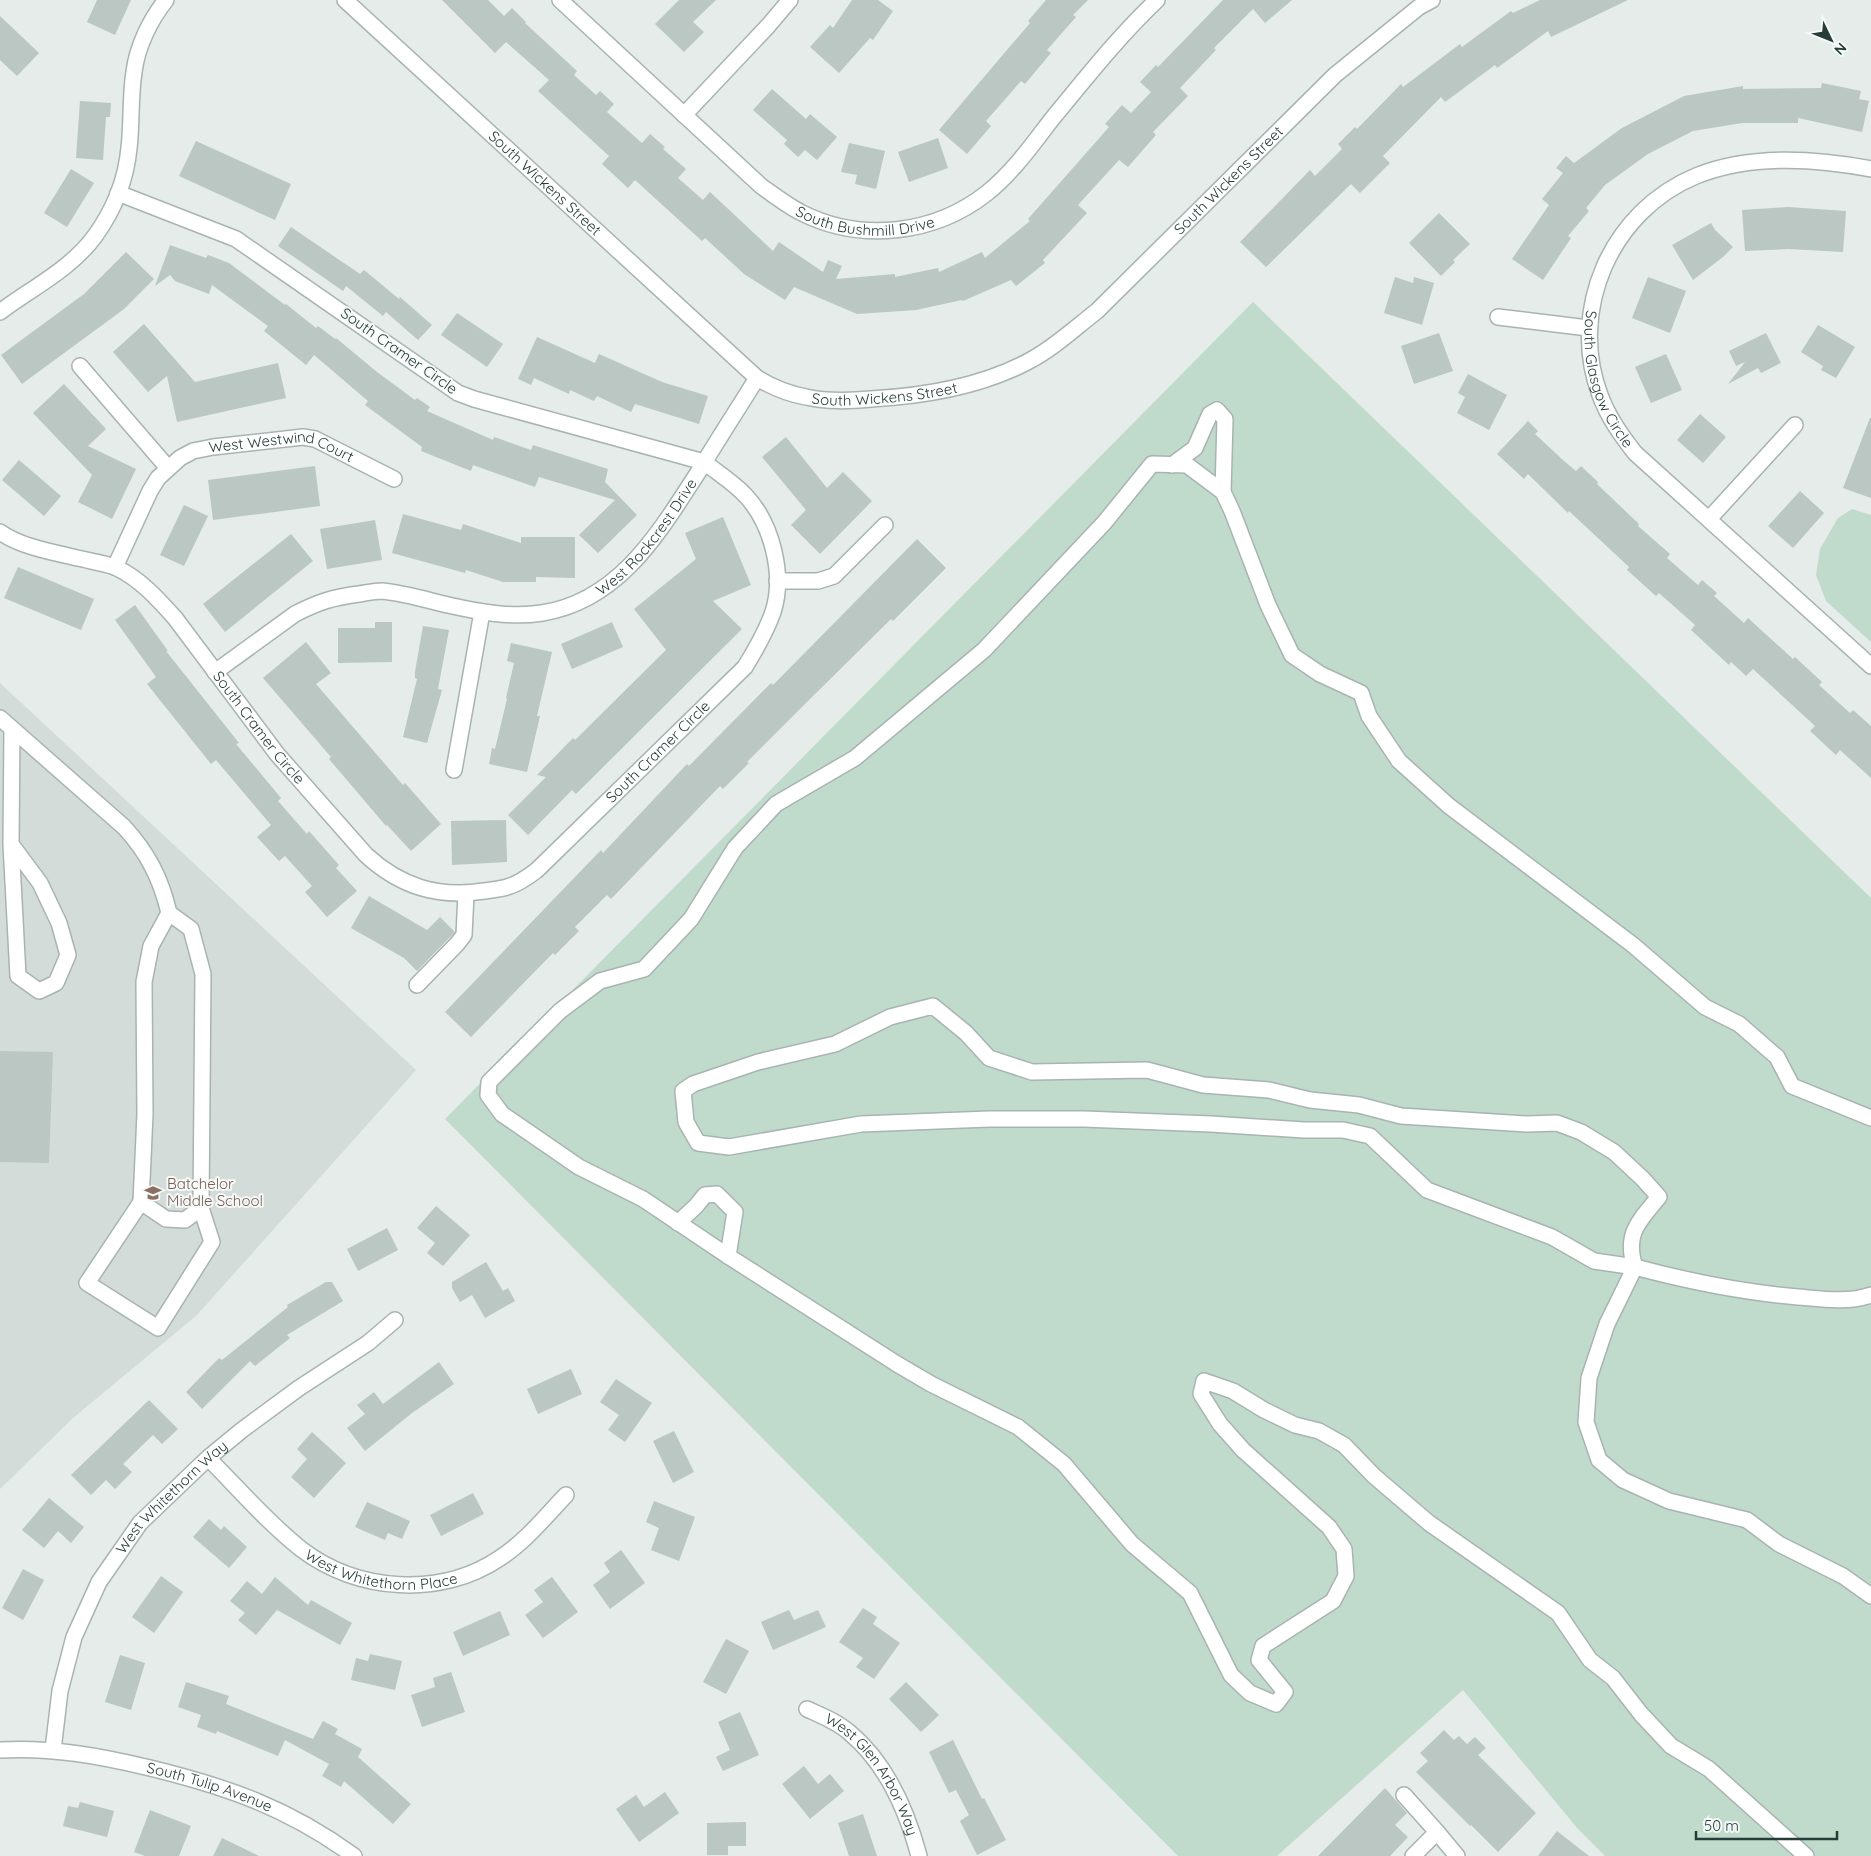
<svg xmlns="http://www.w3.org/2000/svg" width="1871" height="1856" font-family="Quicksand,sans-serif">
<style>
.built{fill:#d3dcd9}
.green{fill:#c0dbcb}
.building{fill:#bac7c3}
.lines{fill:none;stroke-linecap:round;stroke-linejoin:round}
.minor-casing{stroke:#a8b4b1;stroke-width:18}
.minor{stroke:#fff;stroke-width:15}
.labels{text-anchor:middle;stroke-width:4;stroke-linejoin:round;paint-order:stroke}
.street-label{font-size:15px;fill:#263c39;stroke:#f5f9f8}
.education-label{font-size:15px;fill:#785e54;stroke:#f5f9f8;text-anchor:start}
</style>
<rect width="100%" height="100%" fill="#e5ecea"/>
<path class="built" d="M0 683 416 1070 197 1315 73 1418 0 1489Z"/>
<g class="green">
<path d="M1253 302 1871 898V1856H1605L1578 1829 1463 1690 1277 1856H1178L445 1119Z"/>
<path d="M1852 509 1871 515V642L1826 601 1816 575 1820 549 1838 518Z"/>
</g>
<g class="building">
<path d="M97 0H131L115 35 87 22Z"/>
<path d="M442 0H488L504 16 512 8 526 22 525 23 577 71 574 75 596 95 600 91 614 104 607 112 642 143 650 134 665 147 663 149 686 169 678 178 703 200 710 192 773 251 779 242 823 272 828 260 842 266 836 279 895 274V277L938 268 939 272 982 252 985 258 1030 221 1028 219 1109 127 1105 124 1122 105 1131 113 1151 92 1140 82 1156 65 1158 67 1223 0H1292L1265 23 1253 9 1214 48 1216 50 1180 88 1188 96 1153 132 1156 135 1128 167 1119 160 1078 205 1087 213 1043 260 1045 263 1016 286 1011 280 963 301 962 300 916 310 857 314 794 287 785 300 744 274 705 238 702 241 635 180 628 188 602 164 609 156 538 91 549 80 506 42 495 53Z"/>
<path d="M679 0H716L693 22 704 32 684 52 655 24Z"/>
<path d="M852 0H878L893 11 873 40 870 38 839 73 810 47 830 25 833 28Z"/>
<path d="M1046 0H1088L1073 15 1076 17 1047 50 1051 53 1025 84 1021 81 986 121 991 126 967 154 939 130 1030 23 1028 21Z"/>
<path d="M1540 0H1628L1551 37 1548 31 1497 68 1495 65 1445 102 1441 97 1383 156 1390 163 1360 193 1351 184 1266 267 1240 242 1310 170 1315 176 1342 149 1338 144 1355 127 1357 129 1401 84 1403 87 1460 44 1462 47 1511 11 1513 13Z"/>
<path d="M0 16 39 53 17 76 0 60Z"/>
<path d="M1822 83 1861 91 1859 99 1869 101 1862 132 1798 118V123H1742L1693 131 1648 154 1605 185 1586 208 1589 211 1568 236 1571 238 1543 280 1512 259 1549 205 1542 199 1563 173 1556 168 1566 156 1574 163 1622 128 1684 96 1743 86V89L1821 88Z"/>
<path d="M772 89 806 119 810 114 837 137 817 160 805 150 798 157 784 144 787 140 753 110Z"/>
<path d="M80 101 111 103 110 117H106L103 160 76 158Z"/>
<path d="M938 138 948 168 909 182 898 152Z"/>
<path d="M196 141 291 184 275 220 179 176Z"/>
<path d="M849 143 885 151 876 189 855 184 857 175 841 172Z"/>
<path d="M71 169 94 183 67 227 44 213Z"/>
<path d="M1788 207 1846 211 1843 252 1789 249 1745 251 1742 210Z"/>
<path d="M1439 213 1470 244 1453 260 1455 262 1441 276 1409 243Z"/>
<path d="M1711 223 1715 230 1733 247 1723 257 1693 280 1672 245Z"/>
<path d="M291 227 360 274 364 270 399 299 400 297 432 325 418 340 386 312 383 316 346 286 343 291 307 266 278 246Z"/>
<path d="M170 245 206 258 208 255 229 263 285 305 286 304 316 328 318 326 335 339 336 338 377 372 415 400 417 398 430 407 427 411 493 440 494 437 531 450 533 445 608 469 605 482 637 515 598 553 579 535 615 500 539 477 535 487 473 465 471 471 421 451 422 447 365 405 368 401 314 355 306 365 264 331 268 326 212 285 209 294 175 281 170 275 155 286Z"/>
<path d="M126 252 154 279 124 309 22 384 1 355 84 294Z"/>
<path d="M1395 277 1413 283 1414 277 1434 283 1422 325 1384 313Z"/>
<path d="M1648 277 1686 291 1670 333 1632 318Z"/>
<path d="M457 313 503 344 487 367 441 335Z"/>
<path d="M144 324 195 382 278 363 286 398 177 422 167 376 148 392 113 352Z"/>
<path d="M1818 325 1855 347 1836 378 1821 370 1823 366 1801 352Z"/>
<path d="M1439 333 1453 371 1414 384 1401 346Z"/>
<path d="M1766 333 1781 363 1761 373 1758 368 1728 384 1745 362 1736 366 1729 351Z"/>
<path d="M537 337 595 363 599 354 662 382 708 396 699 424 635 404 631 412 597 396 594 401 570 390 569 394 534 378 531 385 518 379Z"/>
<path d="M1666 354 1682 390 1651 403 1635 367Z"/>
<path d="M1468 374 1507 395 1489 430 1457 413 1465 397 1458 393Z"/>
<path d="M64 384 106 429 88 446 136 469 112 519 78 502 92 475 33 413Z"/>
<path d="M1700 414 1726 437 1703 463 1677 440Z"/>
<path d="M1870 418H1871V498L1843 488Z"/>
<path d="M1528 421 1538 431 1535 434 1563 460 1576 471 1581 466 1598 482 1597 484 1639 524 1638 526 1670 554 1667 558 1698 585 1702 580 1717 593 1714 596 1744 623 1748 618 1793 659 1795 657 1822 682 1819 685 1850 713 1853 710 1871 726V778L1840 750 1836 755 1810 731 1815 726 1753 669 1746 676 1731 662 1729 665 1691 630 1695 625 1659 593 1656 596 1627 570 1629 567 1569 511 1568 513 1528 474 1524 479 1497 454Z"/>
<path d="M786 437 827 488 843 472 872 501 820 554 791 525 806 510 762 457Z"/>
<path d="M19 460 61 496 44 516 2 480Z"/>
<path d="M315 466 320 506 213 520 208 480Z"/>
<path d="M1800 491 1824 513 1793 548 1768 526Z"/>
<path d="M184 505 208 516 184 566 160 555Z"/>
<path d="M403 514 461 530 463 524 521 543V537H575V578L536 577V582H503L466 570 465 573 392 553Z"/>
<path d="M723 517 751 585 713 601 742 629 576 794 572 790 528 835 508 815 546 777 537 775 573 738 575 740 666 650 634 609 696 559 685 533Z"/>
<path d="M375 520 382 560 327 569 320 529Z"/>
<path d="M291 534 313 561 225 632 203 604Z"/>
<path d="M917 539 946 568 893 621 891 619 812 697 747 762 749 763 723 789 720 786 611 899 607 895 575 927 579 931 555 955 553 953 471 1037 445 1012 601 850 603 853 687 764 689 766 771 683 773 685Z"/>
<path d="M18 567 94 599 81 630 4 598Z"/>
<path d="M135 605 168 651H166L239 743 236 744 281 798 278 801 307 834 309 831 339 865 336 868 357 891 327 917 305 892 312 886 285 856 279 861 257 837 271 825 216 760 211 764 147 684 156 677 115 620Z"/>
<path d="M375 622H392V662L338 663V628H375Z"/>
<path d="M612 622 623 647 572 669 561 644Z"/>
<path d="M423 626 449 630 438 689 442 690 427 743 403 737 417 679 415 678V672Z"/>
<path d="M306 642 331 673 316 684 403 785 405 783 441 824 411 851 387 825 386 826 329 759 331 757 263 678Z"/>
<path d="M511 643 552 652 537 716H540L527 772 489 764 492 748 495 749 507 699 506 698 514 663 507 661Z"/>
<path d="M506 820 507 862 452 865 451 821Z"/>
<path d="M369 896 427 930 440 917 455 932 417 971 404 958 351 928Z"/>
<path d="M0 1051 53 1052 49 1163 0 1162Z"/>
<path d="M436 1206 470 1235 443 1266 427 1253 435 1243 417 1228Z"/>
<path d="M387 1228 398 1250 358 1271 347 1249Z"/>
<path d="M486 1262 503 1291 508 1288 515 1301 485 1318 472 1295 460 1302 452 1288V1282Z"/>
<path d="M326 1282H332L343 1301 287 1335 290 1338 255 1366 250 1361 202 1409 186 1392 219 1358 222 1360 288 1307 287 1305Z"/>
<path d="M439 1362 454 1384 412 1413 365 1451 347 1428 365 1414 357 1405 374 1392 383 1404Z"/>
<path d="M571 1369 582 1394 538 1414 527 1389Z"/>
<path d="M616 1379 652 1403 625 1442 608 1430 619 1415 600 1402Z"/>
<path d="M149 1400 178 1429 162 1444 153 1435 123 1464 132 1472 115 1489 106 1480 91 1495 71 1475Z"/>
<path d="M674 1431 694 1472 673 1483 653 1441Z"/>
<path d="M312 1432 346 1463 314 1498 291 1477 307 1459 297 1449Z"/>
<path d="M473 1493 484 1514 441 1536 430 1515Z"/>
<path d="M49 1498 84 1527 71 1543 58 1531 44 1548 22 1530Z"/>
<path d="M654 1501 695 1517 679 1561 651 1550 659 1528 646 1522Z"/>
<path d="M367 1502 410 1521 402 1539 388 1533 385 1540 355 1527Z"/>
<path d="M209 1519 221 1530 224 1526 247 1547 229 1568 193 1537Z"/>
<path d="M621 1550 645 1583 610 1609 593 1585 610 1572 604 1563Z"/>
<path d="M23 1569 44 1580 23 1620 2 1608Z"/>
<path d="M161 1576 183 1592 154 1633 132 1617Z"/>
<path d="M275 1577 308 1605 311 1600 352 1623 340 1645 277 1610 256 1635 238 1620 245 1613 230 1601 247 1581 262 1594Z"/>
<path d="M552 1577 578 1612 543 1638 525 1615 543 1602 534 1590Z"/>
<path d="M863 1608 877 1617 873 1624 900 1643 874 1679 856 1667 863 1658 839 1642Z"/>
<path d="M789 1610 794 1620 818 1610 826 1627 773 1650 761 1622Z"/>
<path d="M500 1611 510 1635 463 1656 453 1632Z"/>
<path d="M726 1639 749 1651 726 1694 703 1682Z"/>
<path d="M370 1654 402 1661 395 1690 351 1680 356 1658 368 1661Z"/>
<path d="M120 1655 145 1663 131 1710 105 1702Z"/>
<path d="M451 1672 465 1712 422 1727 411 1695 435 1687 433 1678Z"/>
<path d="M186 1682 229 1696 226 1704 313 1739 323 1721 338 1729 335 1734 362 1749 358 1757 411 1804 393 1824 344 1781 341 1787 322 1776 329 1764 285 1740 278 1756 217 1731 216 1734 197 1727 201 1715 178 1707Z"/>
<path d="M906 1682 939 1715 921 1732 889 1699Z"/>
<path d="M740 1712 759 1755 723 1771 716 1757 730 1750 718 1722Z"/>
<path d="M1444 1730 1454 1740 1459 1736 1467 1744 1475 1737 1486 1748 1478 1755 1536 1813 1498 1852 1471 1825 1470 1826 1416 1772 1428 1761 1420 1753Z"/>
<path d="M953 1740 982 1799 984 1798 1006 1840 977 1855 960 1821 969 1815 956 1790 949 1793 929 1752Z"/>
<path d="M804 1766 818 1784 830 1774 844 1791 810 1819 782 1784Z"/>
<path d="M1385 1788 1407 1813 1395 1825 1408 1837 1390 1856H1318Z"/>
<path d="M665 1792 679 1813 639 1842 616 1809 636 1795 644 1807Z"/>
<path d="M80 1802 114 1811 107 1837 63 1826 68 1806 78 1808Z"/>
<path d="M150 1810 191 1826 179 1856H145L134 1852Z"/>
<path d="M863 1814 877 1856H849L838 1823Z"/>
<path d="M746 1822V1846H728V1855H707V1823Z"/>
<path d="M1557 1831 1589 1856H1538Z"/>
<path d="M222 1838 259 1856H213Z"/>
</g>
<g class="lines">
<g class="minor-casing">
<g id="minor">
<path id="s1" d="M345 0 757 378C772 387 789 394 806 397 828 402 849 401 871 399 925 396 981 387 1029 361 1054 348 1075 328 1097 311L1335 75 1419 7 1432 0"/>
<path id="s2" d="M560 0 761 186C775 196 788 206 802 213 862 243 935 234 987 193 1013 172 1032 145 1052 119 1086 78 1118 37 1157 0"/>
<path d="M684 115 768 26 790 0"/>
<path id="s3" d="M1871 169C1814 158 1751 154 1696 176 1611 211 1568 310 1600 395 1608 417 1621 435 1635 453L1871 666"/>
<path d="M0 312C32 288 71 269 95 236 113 211 126 180 129 148 132 123 130 97 134 72 137 47 150 20 166 0"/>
<path d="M1498 317 1588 328"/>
<path d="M80 366 168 468"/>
<path d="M1172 465 1195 448 1210 414 1217 410 1225 419 1223 492"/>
<path d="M1709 519 1795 425"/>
<path id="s4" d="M0 532C24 549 63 554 91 561 99 563 109 564 117 568 140 579 158 599 175 618L277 754 366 855C401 887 438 898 484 891 492 890 502 889 510 886 520 883 529 876 537 870L745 667C756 649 766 632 773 612 785 575 772 524 746 496 734 483 718 473 704 462L474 399 458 393 236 239 118 193"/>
<path id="s5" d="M115 567 150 491 158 478 180 458 193 451 213 447 303 437 315 439 394 479"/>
<path d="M777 581H818L834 576 885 525"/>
<path id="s6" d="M215 672 295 614C318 602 334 597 359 594 366 593 374 591 382 591 404 593 427 600 448 605 479 612 511 618 542 613 620 601 660 531 699 471 718 439 738 409 757 378"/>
<path d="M0 718 124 827C148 853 161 879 169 913L151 946 144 982 145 1114 141 1202 166 1219 185 1220 201 1208 203 974 191 929 169 913"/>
<path d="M454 770 482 612"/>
<path d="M11 844 40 883 59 923 68 955 56 983 39 991 18 976 11 844 12 729"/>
<path d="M417 985 457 944 464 935 466 894"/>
<path d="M933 1006 966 1033 989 1058 1032 1072 1147 1070 1203 1085 1269 1090 1310 1100 1359 1105 1401 1116 1527 1124 1557 1123 1581 1132 1614 1152 1643 1179 1659 1197C1639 1221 1624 1234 1635 1267L1594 1261 1552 1237 1427 1190 1370 1136 1343 1130H1304L1211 1124 1084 1119H989L861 1124 729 1147 698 1143 686 1122 683 1091 693 1084 758 1062 835 1044 890 1017Z"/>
<path d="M141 1202 87 1283 158 1328 212 1242 201 1208"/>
<path d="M678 1223 696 1206 705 1195 717 1194 735 1212 728 1256"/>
<path d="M1871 1295C1848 1303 1822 1299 1798 1297 1740 1292 1691 1282 1635 1267L1607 1324 1589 1378 1586 1422 1599 1460 1623 1480 1669 1501 1747 1520 1779 1544 1843 1576 1871 1596"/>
<path id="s7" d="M208 1458C238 1488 267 1522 301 1549 357 1592 441 1598 500 1558 526 1541 545 1517 566 1495"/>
<path id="s8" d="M807 1709C822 1716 838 1722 850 1733 887 1764 907 1811 919 1856"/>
<path id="s9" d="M0 1750C51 1747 100 1756 150 1768 228 1787 288 1808 354 1856"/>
<path id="s10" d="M53 1750 60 1691 74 1637 99 1582 140 1523 208 1458 242 1430 299 1388 368 1343 395 1320"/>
<path d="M1404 1795 1437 1832 1413 1856"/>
<path d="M1437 1832 1457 1856"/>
<path d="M1806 1856 1709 1769 1671 1746 1641 1714 1613 1678 1590 1660 1558 1613 1429 1523 1374 1476 1344 1445 1319 1431 1295 1425 1264 1410 1233 1391 1204 1381 1201 1394 1220 1424 1243 1450 1329 1527 1344 1549 1346 1576 1333 1601 1263 1646 1259 1660 1285 1692 1276 1704 1250 1693 1231 1675 1190 1593 1132 1544 1064 1464 1018 1427 931 1384 897 1364 728 1256 643 1199 579 1167 502 1114 488 1095 489 1082 560 1011 600 981 644 969 691 919 735 848 776 804 855 758 984 650 1104 523 1152 464 1187 465 1223 492 1232 511 1268 605 1292 655 1320 674 1361 693 1369 716 1399 761 1449 806 1633 945 1705 1007 1739 1024 1777 1057 1792 1086 1871 1118"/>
</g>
</g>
<use href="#minor" class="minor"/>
</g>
<defs>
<g id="school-bare" transform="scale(1.35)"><path d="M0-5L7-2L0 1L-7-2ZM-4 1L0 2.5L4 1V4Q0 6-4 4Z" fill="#8d6e63" stroke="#f5f9f8" stroke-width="2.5" paint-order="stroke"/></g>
</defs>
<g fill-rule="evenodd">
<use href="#school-bare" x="153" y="1193"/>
</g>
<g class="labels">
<g class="street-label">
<text dy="5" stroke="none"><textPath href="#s1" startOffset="1111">South Wickens Street</textPath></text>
<text dy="5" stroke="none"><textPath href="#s1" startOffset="271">South Wickens Street</textPath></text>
<text dy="5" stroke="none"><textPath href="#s2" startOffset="388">South Bushmill Drive</textPath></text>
<text transform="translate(399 351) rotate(35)" y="5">South Cramer Circle</text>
<text dy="5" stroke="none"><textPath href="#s3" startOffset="428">South Glasgow Circle</textPath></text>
<text dy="5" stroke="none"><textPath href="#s1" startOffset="691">South Wickens Street</textPath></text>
<text dy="5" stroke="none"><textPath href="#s5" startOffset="234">West Westwind Court</textPath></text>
<text dy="5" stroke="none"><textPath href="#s6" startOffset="486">West Rockcrest Drive</textPath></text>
<text dy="5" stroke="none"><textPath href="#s4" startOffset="338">South Cramer Circle</textPath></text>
<text dy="5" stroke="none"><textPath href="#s4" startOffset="860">South Cramer Circle</textPath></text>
<text dy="5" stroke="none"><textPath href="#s10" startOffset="288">West Whitethorn Way</textPath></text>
<text dy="5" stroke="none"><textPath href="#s7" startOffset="216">West Whitethorn Place</textPath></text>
<text dy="5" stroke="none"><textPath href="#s8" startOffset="96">West Glen Arbor Way</textPath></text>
<text dy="5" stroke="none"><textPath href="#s9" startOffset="214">South Tulip Avenue</textPath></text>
</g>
<g class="education-label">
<text x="167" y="1189">Batchelor<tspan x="167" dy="17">Middle School</tspan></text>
</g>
</g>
<g transform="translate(1831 40) rotate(133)" stroke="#f5f9f8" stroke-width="4" paint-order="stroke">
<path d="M0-4L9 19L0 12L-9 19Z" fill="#263c39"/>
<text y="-8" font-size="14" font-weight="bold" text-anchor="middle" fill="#263c39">N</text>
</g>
<path d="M1696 1831v8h141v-8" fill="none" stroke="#263c39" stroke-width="2.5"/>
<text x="1704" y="1831" font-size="15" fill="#263c39" stroke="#f5f9f8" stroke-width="4" paint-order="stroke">50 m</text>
</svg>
